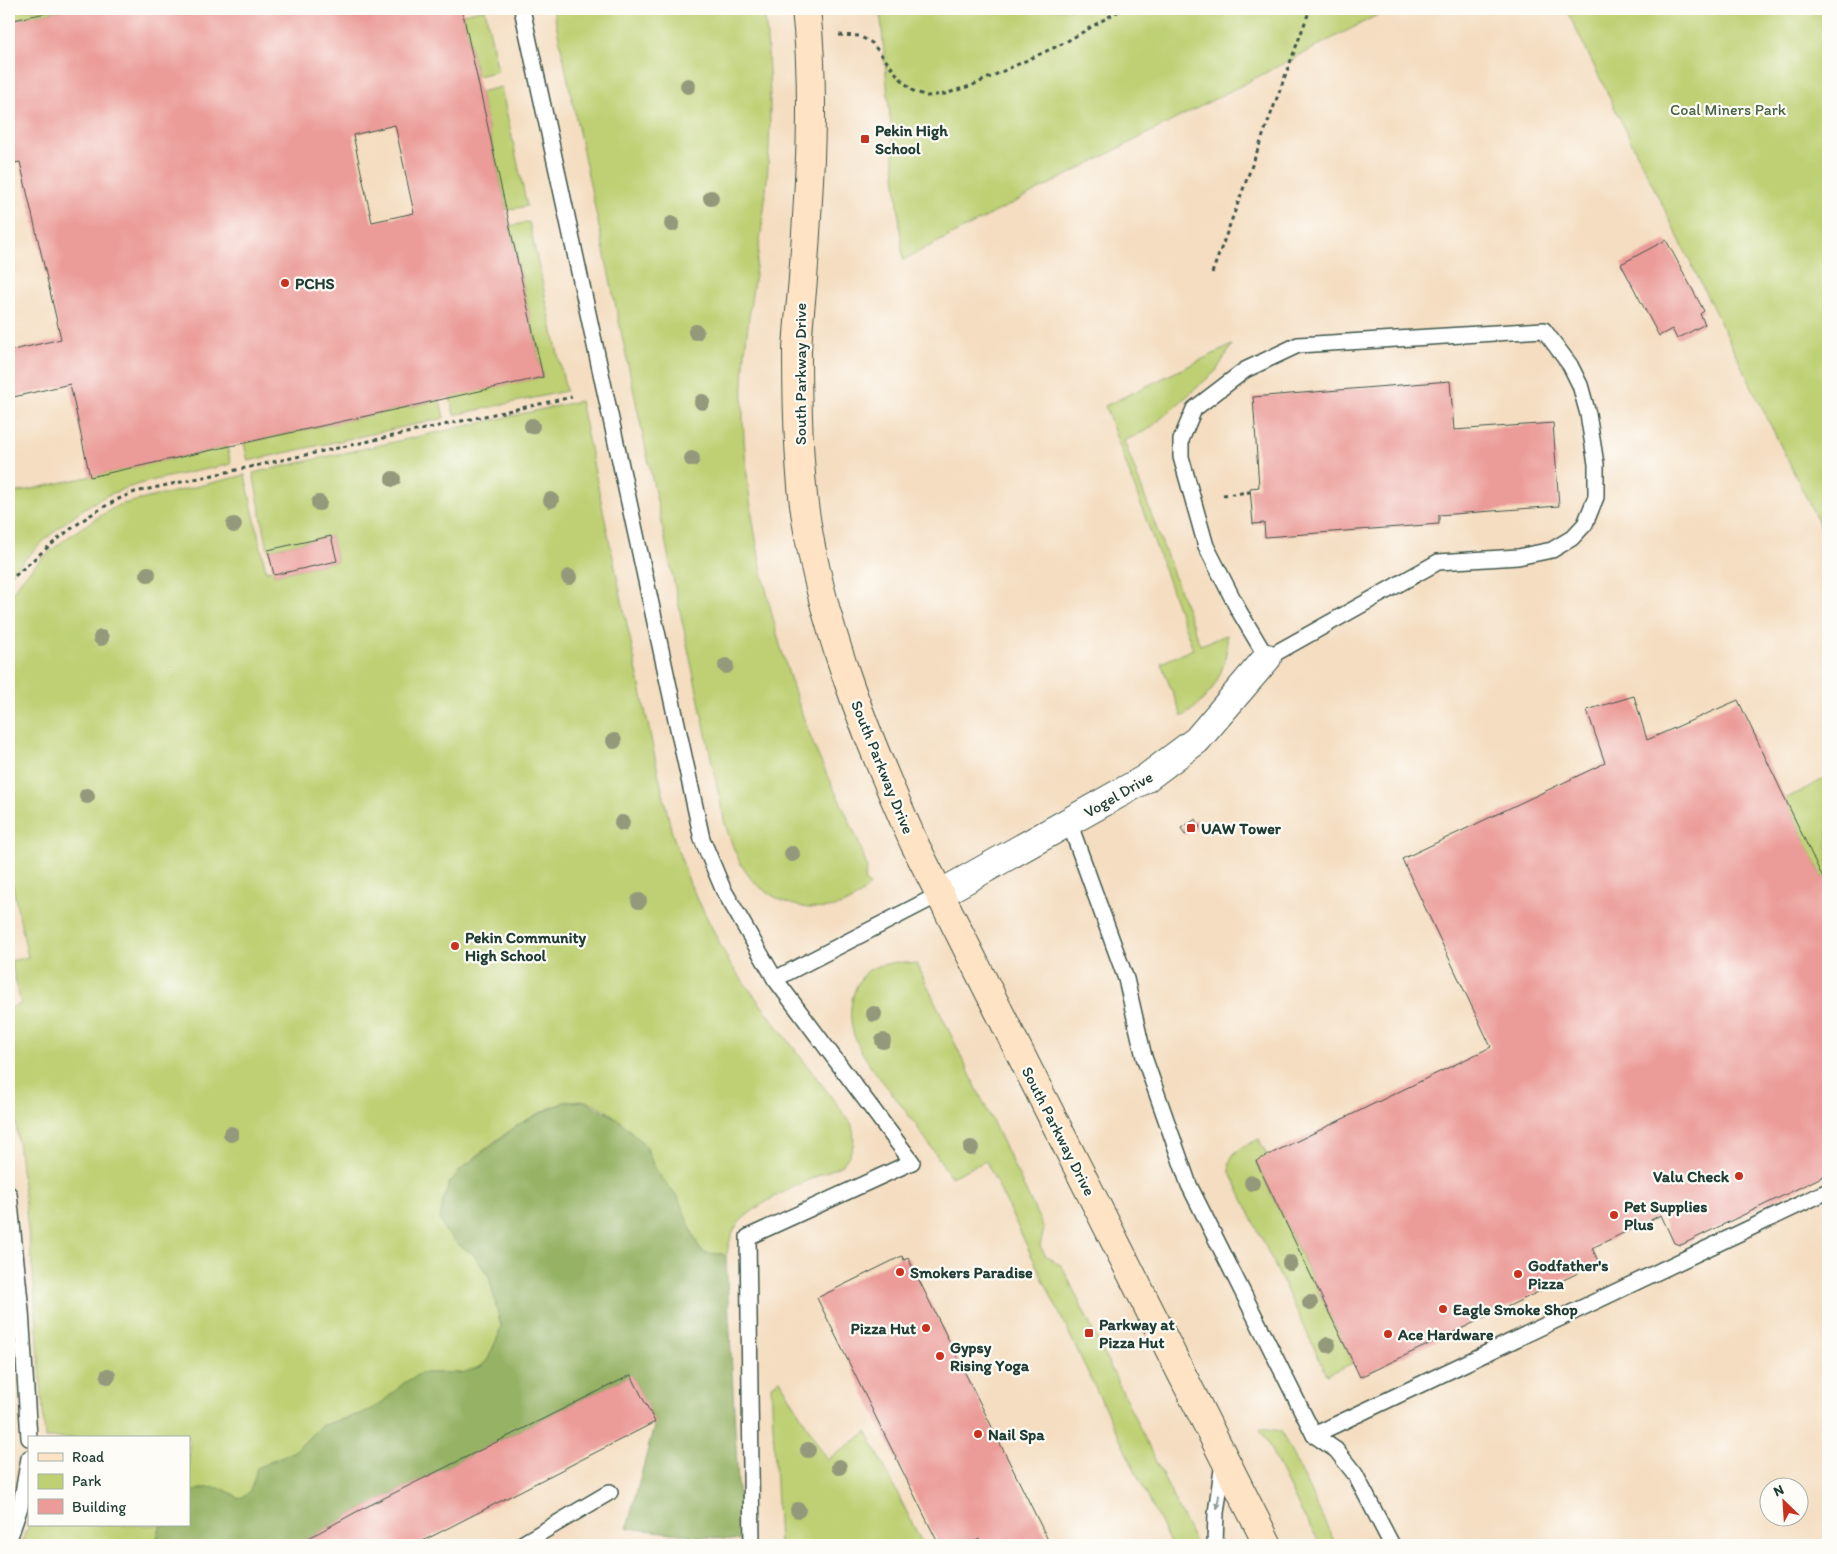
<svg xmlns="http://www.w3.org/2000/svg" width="1837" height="1554" font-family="Itim,sans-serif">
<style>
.green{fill:#bed073;stroke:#6e8654}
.forest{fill:#96b265;stroke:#5a784c}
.building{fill:#eb9b98;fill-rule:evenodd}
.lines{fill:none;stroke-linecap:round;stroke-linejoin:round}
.service-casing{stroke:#3f5549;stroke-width:18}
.minor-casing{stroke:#3f5549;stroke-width:30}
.secondary-casing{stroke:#3f5549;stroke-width:30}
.path{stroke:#3f5549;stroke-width:3;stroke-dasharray:4 4;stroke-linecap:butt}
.service{stroke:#fff;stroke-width:15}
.minor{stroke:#fff;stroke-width:28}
.secondary{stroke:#fee4c5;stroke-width:28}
.tree{fill:#95997c}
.oneway{fill:#8f9e9a}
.poi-dot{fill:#c8321e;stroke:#fdfcf7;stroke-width:2}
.labels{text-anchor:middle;stroke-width:4.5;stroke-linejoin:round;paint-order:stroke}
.park-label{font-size:16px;fill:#476244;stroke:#fdfcf7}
.poi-label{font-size:16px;font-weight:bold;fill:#1f3d34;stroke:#fdfcf7;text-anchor:start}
.street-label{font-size:16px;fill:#1f3d34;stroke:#fdfcf7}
</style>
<rect width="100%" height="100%" fill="#fdfcf7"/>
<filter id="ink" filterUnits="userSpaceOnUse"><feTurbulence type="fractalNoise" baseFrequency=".02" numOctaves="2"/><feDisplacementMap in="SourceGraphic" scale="10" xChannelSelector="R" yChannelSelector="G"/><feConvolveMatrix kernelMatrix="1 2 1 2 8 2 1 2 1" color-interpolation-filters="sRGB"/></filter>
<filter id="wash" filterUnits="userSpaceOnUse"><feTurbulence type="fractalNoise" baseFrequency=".0096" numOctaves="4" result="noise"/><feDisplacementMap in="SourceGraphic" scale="20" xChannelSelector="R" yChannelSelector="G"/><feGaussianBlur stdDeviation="1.12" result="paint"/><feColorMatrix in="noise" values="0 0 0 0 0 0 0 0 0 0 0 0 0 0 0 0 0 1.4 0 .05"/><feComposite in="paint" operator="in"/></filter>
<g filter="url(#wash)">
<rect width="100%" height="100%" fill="#f4ddc0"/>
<g class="green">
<path d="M9 9H64L9 21Z"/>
<path d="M485 9 498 71 477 76 463 14Z"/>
<path d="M553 9H764C771 69 772 130 766 190 759 266 740 341 743 418 747 529 774 643 814 746 830 785 856 827 867 867L864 881 870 885C839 924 777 910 749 876 737 861 731 842 725 824Z"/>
<path d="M880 9H1389L903 260Z"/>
<path d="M1566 9H1828V542Z"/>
<path d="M501 87 527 206 507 210 480 92Z"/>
<path d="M529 222 566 391 454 415 450 397 543 377 510 226Z"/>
<path d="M1232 345 1216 371 1149 429 1124 441 1200 645 1227 635C1228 670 1212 698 1182 717L1161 663 1193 649 1105 406Z"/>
<path d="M440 400 444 418 248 461 244 443Z"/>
<path d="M580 401 660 781 672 833 690 884 730 964 851 1123C857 1140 853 1152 842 1165 814 1178 751 1203 735 1228 730 1237 728 1248 726 1258L722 1254 705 1253 699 1248 686 1221 654 1168C650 1152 636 1136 624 1125 615 1116 598 1103 585 1101 550 1094 469 1157 449 1184L458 1244 474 1255 489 1276 501 1326 498 1337 487 1361 480 1367 462 1373H421L404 1383 379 1405 363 1413 320 1426 295 1451 270 1461 253 1482 251 1492 244 1497 238 1498C224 1486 206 1486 189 1493V1438H45L33 1274 9 1062 10 1008 21 1004 11 961 28 957 9 869 10 597C29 561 84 524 119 505L245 475 266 571 273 570 274 575 337 561 331 536 268 550 253 473Z"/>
<path d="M227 447 231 464C192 473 150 478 113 493 75 508 36 547 9 576V494Z"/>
<path d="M1828 777V875L1823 878 1785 799Z"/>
<path d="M897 962 917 964 1044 1229 1040 1246 1046 1256 1062 1266 1196 1545H1171L986 1161 951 1177C935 1153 919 1128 901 1105 885 1083 863 1061 854 1035 847 1016 851 984 868 971 876 965 887 964 897 962Z"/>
<path d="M1259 1139 1267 1156 1256 1162 1353 1363 1327 1375 1230 1172C1226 1152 1243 1147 1259 1139Z"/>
<path d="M780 1380 827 1460 867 1432 923 1545 779 1544 771 1385Z"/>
<path d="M1260 1428 1281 1431 1336 1545H1321L1301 1511Z"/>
<path d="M29 1525H161L155 1545H21Z"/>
</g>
<path class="forest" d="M585 1101 618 1119 646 1146 654 1168 678 1198 699 1248 705 1253 723 1254 726 1258 741 1541 627 1528 655 1422 631 1375 358 1511 296 1545H155L161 1525H189V1493C208 1485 222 1485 238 1498 253 1496 253 1481 257 1468L295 1451 320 1426 363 1413 379 1405 404 1383 421 1373H462L480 1367 487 1361 498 1337 501 1326 489 1276 474 1255 458 1244 445 1231 440 1220 443 1201 449 1184 460 1170 519 1124 564 1102Z"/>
<g id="blocks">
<g class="building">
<path d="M64 9H462L543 377 90 477 70 384 9 398V351L61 339 20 162 9 164V21ZM395 125 414 213 372 222 353 135Z"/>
<path d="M1666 240 1704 311 1700 314 1705 324 1677 339 1672 329 1659 336 1621 264Z"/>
<path d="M1450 381 1454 430 1553 423 1559 506 1439 515V524L1265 537 1264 523 1253 524 1250 488 1259 487 1253 397Z"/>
<path d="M331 536 337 561 274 575 268 550Z"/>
<path d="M1634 696 1647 740 1738 700 1823 878 1828 875V1174L1681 1245 1674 1243 1661 1215 1592 1248 1599 1263 1360 1377 1256 1161 1491 1047 1402 859 1605 763 1587 710Z"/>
<path d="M1196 819 1200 827 1185 835 1181 828Z"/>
<path d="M902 1256 904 1260 908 1258 1048 1540 1042 1542 1044 1545H983L980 1539 966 1545H939L817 1298Z"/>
<path d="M631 1375 655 1422 415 1545H296L358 1511Z"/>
</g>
</g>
</g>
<g filter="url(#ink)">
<use href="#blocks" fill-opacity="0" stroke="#3f5549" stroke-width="1"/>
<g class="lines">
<g class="service-casing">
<g id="service">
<path d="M522 9 702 839 723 889 775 979 912 1162 748 1237 752 1545"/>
<path d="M1544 330 1570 365 1580 385 1588 414 1596 464V497L1585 524 1572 538 1552 550 1518 557 1438 562 1267 658 1239 611 1206 546 1181 457V440L1194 409 1245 370 1298 345Z"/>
<path d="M1069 822 1126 979 1144 1057 1189 1185 1314 1435 1828 1191"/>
<path d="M775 979 940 894"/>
<path d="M9 1194 21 1311 29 1438"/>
<path d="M1314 1435 1336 1450 1355 1474 1392 1545"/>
<path d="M9 1539 21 1504 29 1458"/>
<path d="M520 1545 610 1492"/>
<path d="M1215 1545 1216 1513 1223 1462"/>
</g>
</g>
<g class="minor-casing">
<path id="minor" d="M940 894 1145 779 1197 740 1267 658"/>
</g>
<g class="secondary-casing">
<path id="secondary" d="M806 9C816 98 809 189 803 279 801 303 798 327 797 351 797 402 798 455 804 505 820 623 866 735 914 843L1268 1545"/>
</g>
<g class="path">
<path d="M839 35 859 36 872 43 899 77 913 91 927 96 945 94 973 85 1064 43 1122 9"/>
<path d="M1212 273 1310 9"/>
<path d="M1223 495 1250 492"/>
<path d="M9 581C48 547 86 511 135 492L572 397"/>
</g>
<use href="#service" class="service"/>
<use href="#minor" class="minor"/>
<use href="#secondary" class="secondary"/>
</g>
<g class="tree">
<circle cx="688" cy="86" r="8"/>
<circle cx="711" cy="198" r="8"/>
<circle cx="672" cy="224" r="8"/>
<circle cx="696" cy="332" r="8"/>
<circle cx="702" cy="402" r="8"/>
<circle cx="532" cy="426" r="8"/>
<circle cx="692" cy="459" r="8"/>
<circle cx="393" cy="479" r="8"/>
<circle cx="551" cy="500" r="8"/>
<circle cx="319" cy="503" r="8"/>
<circle cx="234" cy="525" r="8"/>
<circle cx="148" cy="574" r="8"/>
<circle cx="569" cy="577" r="8"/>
<circle cx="101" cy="638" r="8"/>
<circle cx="726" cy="666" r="8"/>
<circle cx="614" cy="741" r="8"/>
<circle cx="87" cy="796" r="8"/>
<circle cx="622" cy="823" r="8"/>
<circle cx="792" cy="854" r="8"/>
<circle cx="639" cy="901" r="8"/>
<circle cx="874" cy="1014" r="8"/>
<circle cx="883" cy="1041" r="8"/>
<circle cx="231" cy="1134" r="8"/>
<circle cx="971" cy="1148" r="8"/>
<circle cx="1252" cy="1183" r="8"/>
<circle cx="1290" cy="1263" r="8"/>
<circle cx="1310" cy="1303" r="8"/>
<circle cx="1328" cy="1345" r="8"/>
<circle cx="108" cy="1376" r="8"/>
<circle cx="808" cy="1450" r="8"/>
<circle cx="839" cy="1467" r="8"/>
<circle cx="798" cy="1510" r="8"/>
</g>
<defs><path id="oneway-solid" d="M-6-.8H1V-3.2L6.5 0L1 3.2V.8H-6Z" transform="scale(1.25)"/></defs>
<use class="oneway" href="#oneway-solid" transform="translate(1218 1502) rotate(98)"/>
</g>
<g class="poi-dot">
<rect x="860" y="134" width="10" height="10" rx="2.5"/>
<circle cx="285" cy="283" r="5"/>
<rect x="1186" y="823" width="10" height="10" rx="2.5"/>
<circle cx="455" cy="946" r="5"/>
<circle cx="1739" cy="1176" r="5"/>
<circle cx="1614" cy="1215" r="5"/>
<circle cx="900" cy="1272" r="5"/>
<circle cx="1518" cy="1274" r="5"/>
<circle cx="1443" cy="1309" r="5"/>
<circle cx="926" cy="1328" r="5"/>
<rect x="1084" y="1328" width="10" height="10" rx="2.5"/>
<circle cx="1388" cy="1334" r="5"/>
<circle cx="940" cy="1356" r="5"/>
<circle cx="978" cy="1434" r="5"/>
</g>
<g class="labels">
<g class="park-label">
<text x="1728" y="115">Coal Miners Park</text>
</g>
<g class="poi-label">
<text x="875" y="136">Pekin High<tspan x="875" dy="18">School</tspan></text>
<text x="295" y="289">PCHS</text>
<text x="1201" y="834">UAW Tower</text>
<text x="465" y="943">Pekin Community<tspan x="465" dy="18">High School</tspan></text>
<text x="1729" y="1182" text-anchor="end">Valu Check</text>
<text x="1624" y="1212">Pet Supplies<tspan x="1624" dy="18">Plus</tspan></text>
<text x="1528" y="1271">Godfather's<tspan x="1528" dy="18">Pizza</tspan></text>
<text x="910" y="1278">Smokers Paradise</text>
<text x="1453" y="1315">Eagle Smoke Shop</text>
<text x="1099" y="1330">Parkway at<tspan x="1099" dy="18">Pizza Hut</tspan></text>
<text x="916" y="1334" text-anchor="end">Pizza Hut</text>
<text x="1398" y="1340">Ace Hardware</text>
<text x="950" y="1353">Gypsy<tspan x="950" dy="18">Rising Yoga</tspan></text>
<text x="988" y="1440">Nail Spa</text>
</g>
<g class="street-label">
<text transform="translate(800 374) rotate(-90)" y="6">South Parkway Drive</text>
<text transform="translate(883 767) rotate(68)" y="6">South Parkway Drive</text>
<text transform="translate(1118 794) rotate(-30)" y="6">Vogel Drive</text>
<text transform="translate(1059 1131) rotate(63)" y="6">South Parkway Drive</text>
</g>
</g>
<rect width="1837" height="1554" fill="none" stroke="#fdfcf7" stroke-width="30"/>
<rect x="28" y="1436" width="162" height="90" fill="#fdfcf7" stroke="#a4b0a9"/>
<rect x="38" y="1453" width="25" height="8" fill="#fee4c5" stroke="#a4b0a9"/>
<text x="72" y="1462" font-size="15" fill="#1f3d34">Road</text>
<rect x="38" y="1474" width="25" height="15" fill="#bed073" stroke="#a4b0a9"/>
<text x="72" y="1486" font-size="15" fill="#1f3d34">Park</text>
<rect x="38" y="1499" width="25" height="15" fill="#eb9b98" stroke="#a4b0a9"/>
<text x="72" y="1512" font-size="15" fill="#1f3d34">Building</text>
<g transform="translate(1784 1502) rotate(335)"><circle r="24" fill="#fdfcf7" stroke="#a4b0a9"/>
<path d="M0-4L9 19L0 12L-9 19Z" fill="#c8321e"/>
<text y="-8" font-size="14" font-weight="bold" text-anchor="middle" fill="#1f3d34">N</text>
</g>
</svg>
